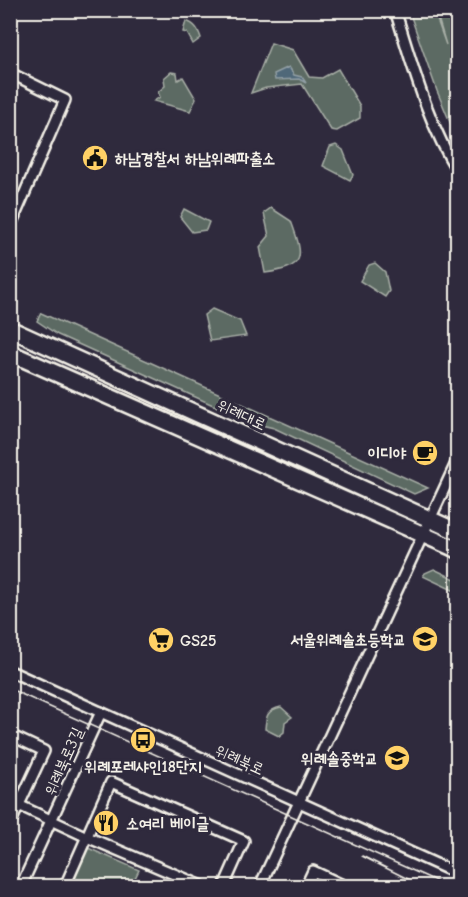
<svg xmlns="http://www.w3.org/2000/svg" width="468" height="897" font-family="'Comic Neue','Poor Story',sans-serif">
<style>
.green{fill:#5b6b63;stroke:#a8aea6;stroke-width:1.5}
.water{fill:#506879;stroke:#929fa5;stroke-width:1.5}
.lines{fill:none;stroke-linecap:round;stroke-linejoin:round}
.street-casing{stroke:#f4f1e8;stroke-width:14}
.primary-casing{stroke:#f4f1e8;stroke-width:20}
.street{stroke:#2f2a3d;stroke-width:9}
.primary{stroke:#2f2a3d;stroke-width:15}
.tram{stroke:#f4f1e8;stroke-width:1.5}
.labels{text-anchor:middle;stroke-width:6;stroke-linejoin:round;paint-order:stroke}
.poi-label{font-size:16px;font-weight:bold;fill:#f4f1e8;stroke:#2f2a3d;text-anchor:start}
.street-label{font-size:16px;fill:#f4f1e8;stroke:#2f2a3d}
</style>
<rect width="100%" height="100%" fill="#2f2a3d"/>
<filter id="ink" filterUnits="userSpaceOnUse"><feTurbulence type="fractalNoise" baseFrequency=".0167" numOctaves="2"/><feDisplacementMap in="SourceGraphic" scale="12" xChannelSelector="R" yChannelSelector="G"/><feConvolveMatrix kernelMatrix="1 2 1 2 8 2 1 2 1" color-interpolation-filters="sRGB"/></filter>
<g filter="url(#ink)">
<g class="green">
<path d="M409 11H434L446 45 436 11H457V139L437 91Z"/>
<path d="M186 21C195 24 198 29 201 38L193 44 187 33 183 32Z"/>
<path d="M271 43 293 50 309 77 322 78 338 69 360 106V118L337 131 331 130 302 84 266 88 251 93Z"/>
<path d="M171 72 177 73 178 80 183 77 196 99 190 111 154 101 160 97 158 92 165 86 164 78Z"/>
<path d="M336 145 343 150 353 175 350 180 323 166 330 147Z"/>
<path d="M271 208 291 221C305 259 305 267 265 273L260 247 269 236 264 213Z"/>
<path d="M184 209 209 222 206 230 192 232 180 217Z"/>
<path d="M375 263 385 272 389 291 385 297 360 281 369 265Z"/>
<path d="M212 309 240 321 246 336 210 341 204 315Z"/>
<path d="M41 313 428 488 414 494 274 428 253 423 58 335 37 321Z"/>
<path d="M434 569 457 580V592L423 576 425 573Z"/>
<path d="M281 707 292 717 285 722 284 732 279 736 265 729C266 716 267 710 281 707Z"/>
<path d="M88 848 139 870 131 886H73L70 881 83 851Z"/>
</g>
<path class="water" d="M289 67 294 75 302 77 306 83 299 79 275 80 274 74Z"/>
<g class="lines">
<g class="street-casing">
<g id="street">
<path d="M395 10C413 66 427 122 458 172"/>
<path d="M10 73 65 100 10 227"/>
<path d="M10 671 458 874"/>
<path d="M10 735 44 751 10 824"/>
<path d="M10 801 87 837 202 886"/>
<path d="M21 886 101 712"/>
<path d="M65 886 111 782 244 841 224 886"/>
<path d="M260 886 458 459"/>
<path d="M306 886 313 871 345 886"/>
</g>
</g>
<g class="primary-casing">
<g id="primary">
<path d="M10 329 458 532"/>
<path d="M10 353 458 550"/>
</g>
</g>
<use href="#street" class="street"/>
<use href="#primary" class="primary"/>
<g class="tram">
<path d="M10 689 447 886"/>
<path d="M362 856 422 886"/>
</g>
</g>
</g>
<defs>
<g id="civic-disc" transform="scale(1.35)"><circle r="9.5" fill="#ffd166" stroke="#2f2a3d"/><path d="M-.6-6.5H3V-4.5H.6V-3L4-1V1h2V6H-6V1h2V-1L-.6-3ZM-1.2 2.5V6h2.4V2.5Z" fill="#111"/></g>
<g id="cafe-disc" transform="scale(1.35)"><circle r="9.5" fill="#ffd166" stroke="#2f2a3d"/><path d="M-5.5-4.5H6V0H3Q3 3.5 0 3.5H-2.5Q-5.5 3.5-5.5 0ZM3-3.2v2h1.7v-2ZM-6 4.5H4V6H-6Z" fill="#111"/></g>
<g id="school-disc" transform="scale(1.35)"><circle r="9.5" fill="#ffd166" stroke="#2f2a3d"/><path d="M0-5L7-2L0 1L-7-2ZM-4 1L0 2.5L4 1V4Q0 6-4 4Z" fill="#111"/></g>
<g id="supermarket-disc" transform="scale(1.35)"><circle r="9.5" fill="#ffd166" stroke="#2f2a3d"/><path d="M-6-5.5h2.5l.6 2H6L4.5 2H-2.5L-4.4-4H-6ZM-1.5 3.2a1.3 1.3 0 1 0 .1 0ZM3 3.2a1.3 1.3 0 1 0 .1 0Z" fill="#111"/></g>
<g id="bus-disc" transform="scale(1.35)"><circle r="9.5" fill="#ffd166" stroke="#2f2a3d"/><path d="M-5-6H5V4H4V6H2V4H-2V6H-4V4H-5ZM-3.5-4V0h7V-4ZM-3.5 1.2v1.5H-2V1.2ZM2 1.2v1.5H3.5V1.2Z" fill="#111"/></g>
<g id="restaurant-disc" transform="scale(1.35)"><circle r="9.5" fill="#ffd166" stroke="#2f2a3d"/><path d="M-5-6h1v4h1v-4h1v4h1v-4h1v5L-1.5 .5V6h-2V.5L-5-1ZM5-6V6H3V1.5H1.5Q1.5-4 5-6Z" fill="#111"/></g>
</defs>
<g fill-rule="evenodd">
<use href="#civic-disc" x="95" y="158"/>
<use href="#cafe-disc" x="425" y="453"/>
<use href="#school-disc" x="425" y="639"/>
<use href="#supermarket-disc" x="161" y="640"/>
<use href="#bus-disc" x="143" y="740"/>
<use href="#school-disc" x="397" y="758"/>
<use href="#restaurant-disc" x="106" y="823"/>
</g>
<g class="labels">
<g class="poi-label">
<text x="115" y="164">하남경찰서 하남위례파출소</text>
<text x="406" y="459" text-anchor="end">이디야</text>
<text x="406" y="645" text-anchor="end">서울위례솔초등학교</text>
<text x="180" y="646">GS25</text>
<text x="378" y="764" text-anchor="end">위례솔중학교</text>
<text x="143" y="772" text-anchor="middle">위례포레샤인18단지</text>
<text x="126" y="829">소여리 베이글</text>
</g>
<g class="street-label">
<text transform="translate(242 414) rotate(25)" y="6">위례대로</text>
<text transform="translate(240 759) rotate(24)" y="6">위례북로</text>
<text transform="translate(63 761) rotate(-66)" y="6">위례북로3길</text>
</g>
</g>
<rect width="468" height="897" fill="none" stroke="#2f2a3d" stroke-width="36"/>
<rect x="18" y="18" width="432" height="861" fill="none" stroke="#f4f1e8" stroke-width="2" filter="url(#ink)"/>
</svg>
